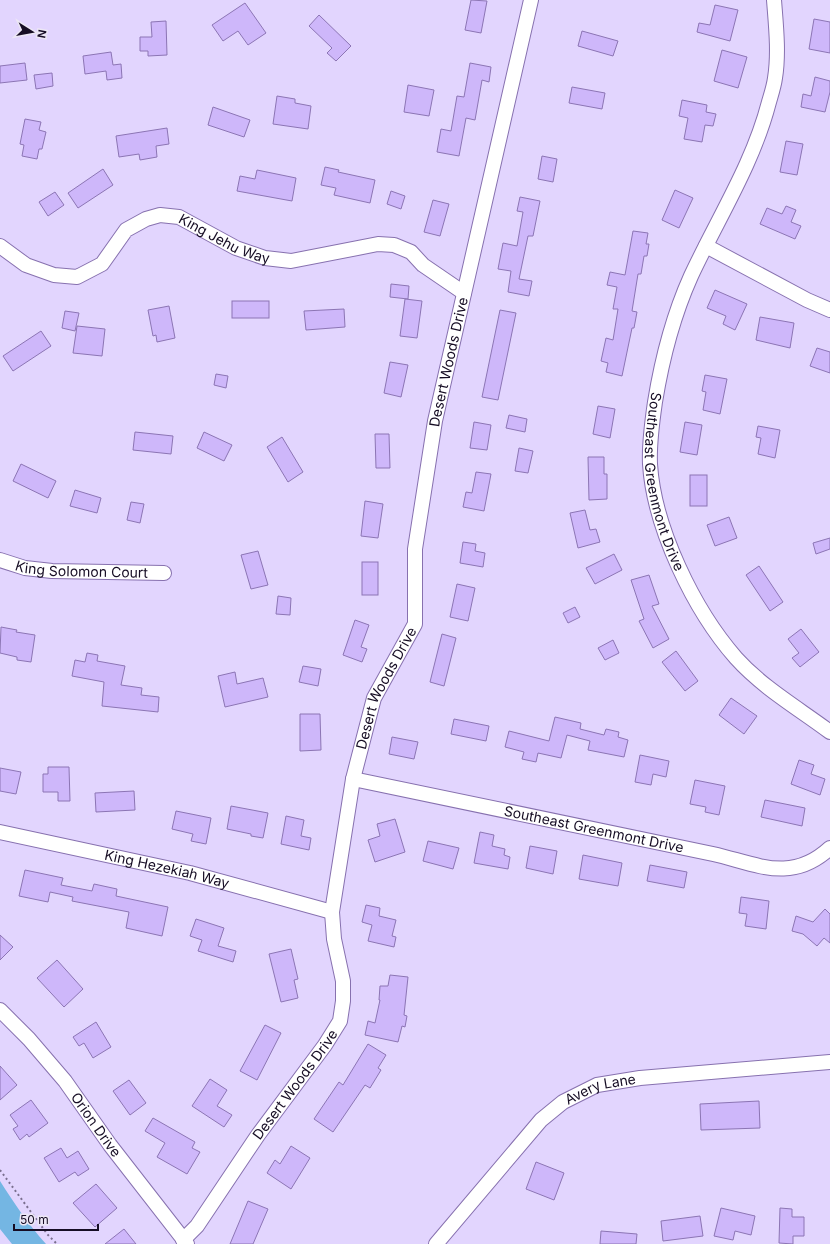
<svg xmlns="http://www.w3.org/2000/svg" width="830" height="1244" font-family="Inter,sans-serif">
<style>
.water{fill:#74b6e3}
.building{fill:#ceb7fa;stroke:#8c75b4}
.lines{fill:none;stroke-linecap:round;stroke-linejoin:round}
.street-casing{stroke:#8771af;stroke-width:16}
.path{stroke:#7a6f8f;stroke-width:2;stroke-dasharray:2 3;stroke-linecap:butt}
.street{stroke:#fff;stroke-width:14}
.labels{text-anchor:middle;stroke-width:3;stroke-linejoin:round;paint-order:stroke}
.street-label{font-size:14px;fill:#160d24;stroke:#ece7f5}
</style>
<rect width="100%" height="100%" fill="#e2d5fe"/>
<path class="water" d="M0 1181C14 1203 28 1224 46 1244H12L0 1229Z"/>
<g class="building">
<path d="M471 0 487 1 481 33 465 30Z"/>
<path d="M245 3 266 33 248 45 238 31 223 41 212 25Z"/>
<path d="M715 5 738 10 730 41 697 32 699 23 710 25Z"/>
<path d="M319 15 351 46 336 61 327 53 332 48 309 26Z"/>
<path d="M814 19 830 22V53L809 49Z"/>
<path d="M166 21 167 55 148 56V51H140V37H152L151 22Z"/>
<path d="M582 31 618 41 613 56 578 46Z"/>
<path d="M722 50 747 57 738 88 714 81Z"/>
<path d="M111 52 113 65 121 64 122 78 107 80 106 71 85 74 83 56Z"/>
<path d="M25 63 27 80 0 83V66Z"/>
<path d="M470 63 491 67 489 82 482 80 475 120 466 118 459 156 437 152 441 129 451 131 457 96 464 97Z"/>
<path d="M52 73 53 86 36 89 34 75Z"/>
<path d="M815 77 830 81V92L825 112 801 107 803 94 811 96Z"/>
<path d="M408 85 434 90 429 116 404 112Z"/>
<path d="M572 87 605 93 602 109 569 103Z"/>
<path d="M277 96 295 99V103L311 106 308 129 273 124Z"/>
<path d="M682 100 707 105 706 112 716 114 713 126 705 125 702 142 684 139 688 118 679 116Z"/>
<path d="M213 107 250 120 244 137 208 125Z"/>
<path d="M25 119 41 122 39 130 46 132 42 149H39L37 159 22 156 24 145 20 144Z"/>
<path d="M167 128 169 144 156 146 157 157 140 160 139 154 119 157 116 136Z"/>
<path d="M786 141 803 144 797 175 780 172Z"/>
<path d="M542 156 557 159 553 182 538 179Z"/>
<path d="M325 167 339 170 338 172 375 180 370 203 334 195 336 188 321 185Z"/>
<path d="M103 169 113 185 78 208 68 193Z"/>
<path d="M257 170 296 178 292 201 237 191 240 176 255 179Z"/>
<path d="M675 190 693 198 679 228 662 220Z"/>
<path d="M391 191 405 196 401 209 387 204Z"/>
<path d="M55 192 64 205 48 216 39 202Z"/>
<path d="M520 197 540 201 533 236H528L519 279 532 281 529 296 508 292 511 271 498 269 503 243 517 246 523 212 517 211Z"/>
<path d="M433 200 449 204 440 236 424 232Z"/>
<path d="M786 206 796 210 791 222 801 226 795 239 760 224 767 208 782 214Z"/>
<path d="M633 231 648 233 646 244H649L647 256H644L641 274H638L632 311 637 312 634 328H632L622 376 606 372 608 363 601 361 606 338 613 340 618 309H613L617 287 607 285 610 272 625 275Z"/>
<path d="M391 284 409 286 408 299 390 297Z"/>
<path d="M715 290 747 304 735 330 723 324 726 316 707 308Z"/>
<path d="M405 299 422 301 417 338 400 336Z"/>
<rect x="232" y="301" width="37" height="17"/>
<path d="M169 306 175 338 157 342 156 335 153 336 148 310Z"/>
<path d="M344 309 345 327 306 330 304 311Z"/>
<path d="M500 310 516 313 498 400 482 397Z"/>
<path d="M65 311 79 313 75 331 62 328Z"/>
<path d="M760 317 794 323 790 348 756 340Z"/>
<path d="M77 326 105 329 102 356 73 353Z"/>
<path d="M41 331 51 346 13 371 3 356Z"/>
<path d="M817 348 830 352V373L810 366Z"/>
<path d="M390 362 408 365 401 397 384 393Z"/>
<path d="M216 374 228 376 226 388 214 385Z"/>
<path d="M705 375 727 379 720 414 703 410 706 392 702 391Z"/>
<path d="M598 406 615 409 610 438 593 434Z"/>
<path d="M509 415 527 419 525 432 506 428Z"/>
<path d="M474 422 491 425 487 450 470 448Z"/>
<path d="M685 422 702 425 697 455 680 452Z"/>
<path d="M758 426 780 430 775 458 758 454 761 438 756 437Z"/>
<path d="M135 432 173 436 171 454 133 450Z"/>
<path d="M204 432 232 445 224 461 197 448Z"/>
<path d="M375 434H389L390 468H376Z"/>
<path d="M282 437 303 472 288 482 267 447Z"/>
<path d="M519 448 533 451 528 473 515 471Z"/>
<path d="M588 457H604V474H607V499L589 500Z"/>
<path d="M21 464 56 481 48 498 13 481Z"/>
<path d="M476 472 491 474 484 511 463 507 466 492 472 493Z"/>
<rect x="690" y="475" width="17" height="31"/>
<path d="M75 490 101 498 97 513 70 506Z"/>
<path d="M365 501 383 504 378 538 361 536Z"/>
<path d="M131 502 144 504 140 523 127 520Z"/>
<path d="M585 510 590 530 596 529 600 542 578 548 570 513Z"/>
<path d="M729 517 737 538 715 546 707 525Z"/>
<path d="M830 538V549L816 554 813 543Z"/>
<path d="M463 542 476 544 475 551 485 553 483 567 460 563Z"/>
<path d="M258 551 268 585 251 589 241 555Z"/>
<path d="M614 554 622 570 595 584 586 568Z"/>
<rect x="362" y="562" width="16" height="33"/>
<path d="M759 566 783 602 770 611 746 575Z"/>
<path d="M649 575 659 604 652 606 669 639 653 648 639 621 644 619 631 580Z"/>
<path d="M457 584 475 588 468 621 450 617Z"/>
<path d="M278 596 291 598 290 615 276 614Z"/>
<path d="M575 607 580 617 568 623 563 613Z"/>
<path d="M355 620 369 625 361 647 367 649 362 662 343 655Z"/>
<path d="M1 627 17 630 16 632 35 635 31 662 17 660V657L0 653Z"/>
<path d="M801 629 819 652 800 667 792 658 799 653 788 639Z"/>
<path d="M442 634 456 638 444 686 430 682Z"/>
<path d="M613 640 619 653 605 660 598 648Z"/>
<path d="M676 651 698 681 685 691 662 662Z"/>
<path d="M87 653 98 655 97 661 125 666 121 685 142 688 141 695 159 697 158 712 102 706 104 682 72 676 75 660 85 662Z"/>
<path d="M303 666 321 669 318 686 299 682Z"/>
<path d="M235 672 237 684 263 678 268 697 225 707 218 676Z"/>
<path d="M731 698 757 716 744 734 719 715Z"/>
<path d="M300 714H320L321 750 300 751Z"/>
<path d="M555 717 581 723 580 729 604 735 606 729 619 732 618 737 628 740 624 757 588 750 590 741 567 735 561 758 538 753 536 762 522 759 524 752 505 747 509 731 549 741Z"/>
<path d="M454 719 489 726 486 741 451 734Z"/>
<path d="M392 737 418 742 414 759 389 754Z"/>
<path d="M640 755 669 761 666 777 653 774 651 785 635 782Z"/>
<path d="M799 760 814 765 811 774 825 779 820 795 791 784Z"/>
<path d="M48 767H69L70 801H58V792H43V774H48Z"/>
<path d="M0 768 21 772 16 794 0 791Z"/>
<path d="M695 780 725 786 719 815 705 812 706 807 690 804Z"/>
<path d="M134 791 135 810 96 812 95 793Z"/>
<path d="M765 800 805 808 802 826 761 817Z"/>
<path d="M231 806 268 813 263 838 251 836V834L227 829Z"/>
<path d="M176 811 211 818 206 844 191 841 193 834 172 829Z"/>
<path d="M286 816 304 820 301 836 311 838 309 850 281 844Z"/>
<path d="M395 819 405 852 375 862 368 840 380 836 377 824Z"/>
<path d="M480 832 494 835 492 846 505 849 504 855 510 857 508 869 474 863Z"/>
<path d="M428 841 459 848 453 869 423 861Z"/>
<path d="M530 846 557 851 553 874 526 868Z"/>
<path d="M583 855 622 863 618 886 579 879Z"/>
<path d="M650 865 687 872 684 888 647 881Z"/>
<path d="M25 870 63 878 61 885 92 891 94 884 117 889 116 896 168 907 162 936 126 928 129 912 72 901 73 897 50 892 48 902 19 896Z"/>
<path d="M741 897 769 901 766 929 745 926 747 914 739 913Z"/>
<path d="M366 905 380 908 379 916 396 920 392 936 396 937 394 947 368 941 372 925 362 922Z"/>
<path d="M825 909 830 914V943L824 938 817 946 803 934 792 931 796 916 813 922Z"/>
<path d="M196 919 224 928 218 946 236 951 233 962 198 951 202 940 190 936Z"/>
<path d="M0 935 13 947 0 960Z"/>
<path d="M291 949 298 979 294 980 298 998 281 1002 269 954Z"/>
<path d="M57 960 83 989 64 1007 37 978Z"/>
<path d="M390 975 408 977 404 1015 407 1016 405 1027 402 1026 398 1042 365 1035 368 1021 375 1023 380 1000H379L380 986H388Z"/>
<path d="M96 1022 111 1047 93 1058 84 1043 79 1046 73 1037Z"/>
<path d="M265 1025 281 1033 257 1080 240 1071Z"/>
<path d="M368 1044 386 1055 378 1068 381 1070 370 1088 365 1085 333 1132 314 1119 339 1082 343 1085Z"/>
<path d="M0 1066 17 1085 0 1100Z"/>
<path d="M210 1079 227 1090 217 1106 232 1115 224 1127 192 1106Z"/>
<path d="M129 1080 146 1103 130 1115 113 1091Z"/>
<path d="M31 1100 48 1123 29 1137 27 1134 20 1140 13 1129 18 1126 10 1115Z"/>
<path d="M759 1101 760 1128 701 1130 700 1104Z"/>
<path d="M153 1118 195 1142 192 1148 200 1152 187 1174 157 1157 165 1143 145 1131Z"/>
<path d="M291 1146 310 1158 291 1189 267 1173 275 1160 280 1164Z"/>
<path d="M61 1148 67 1158 78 1151 89 1169 78 1176 75 1172 59 1182 44 1158Z"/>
<path d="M536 1162 564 1173 554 1200 526 1189Z"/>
<path d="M96 1184 117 1208 95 1227 73 1203Z"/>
<path d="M248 1201 268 1209 253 1244H230Z"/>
<path d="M721 1208 755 1216 751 1235 735 1231 733 1240 714 1236Z"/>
<path d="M780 1208 792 1209V1217H804V1236H793V1244L779 1243Z"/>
<path d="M700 1216 703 1236 663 1241 661 1221Z"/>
<path d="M124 1229 136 1244H105Z"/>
<path d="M601 1231 637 1234 636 1244H600Z"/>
</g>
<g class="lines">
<g class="street-casing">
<g id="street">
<path id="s1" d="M774 0C776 26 779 53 775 78 774 86 771 95 769 102 753 164 718 218 691 276 673 316 662 359 655 402 652 423 649 443 650 464 654 528 694 610 736 658 763 688 798 708 830 732"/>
<path id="s2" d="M0 246 26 265 54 275 77 277 102 264 126 230 146 219 160 215 179 217 236 248 265 258 291 261 378 244 394 245 411 252 423 265 464 293"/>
<path d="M706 246 807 300 830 310"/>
<path id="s3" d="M0 560 25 568 52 571 164 573"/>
<path id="s4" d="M353 779 713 854C757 864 791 884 830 848"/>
<path id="s5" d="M0 832 190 873 332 912"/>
<path id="s6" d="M0 1010 29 1039 65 1081 110 1145 187 1244"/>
<path id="s7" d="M183 1240 197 1226 258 1135 325 1045 340 1021 343 1001V981L334 939 332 912 353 779 374 698 415 624V549L435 421 531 0"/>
<path id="s8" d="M436 1244 541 1120 563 1102 597 1085 640 1078 830 1062"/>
</g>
</g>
<path class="path" d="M0 1170 48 1235 57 1244"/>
<use href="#street" class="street"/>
</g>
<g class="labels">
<g class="street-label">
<text dy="5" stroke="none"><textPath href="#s2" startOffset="262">King Jehu Way</textPath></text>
<text dy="5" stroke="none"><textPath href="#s7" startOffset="948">Desert Woods Drive</textPath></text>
<text dy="5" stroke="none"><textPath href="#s1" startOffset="507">Southeast Greenmont Drive</textPath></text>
<text dy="5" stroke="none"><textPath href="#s3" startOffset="83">King Solomon Court</textPath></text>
<text dy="5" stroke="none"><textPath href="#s7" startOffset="612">Desert Woods Drive</textPath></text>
<text dy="5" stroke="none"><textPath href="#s4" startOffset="246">Southeast Greenmont Drive</textPath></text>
<text dy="5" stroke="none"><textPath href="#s5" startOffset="171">King Hezekiah Way</textPath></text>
<text dy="5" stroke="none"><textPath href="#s7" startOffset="192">Desert Woods Drive</textPath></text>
<text dy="5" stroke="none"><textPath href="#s8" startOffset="231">Avery Lane</textPath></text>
<text dy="5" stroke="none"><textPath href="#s6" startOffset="150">Orion Drive</textPath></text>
</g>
</g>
<g transform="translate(32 32) rotate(101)" stroke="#ece7f5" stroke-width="3" paint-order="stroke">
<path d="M0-3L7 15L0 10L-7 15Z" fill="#160d24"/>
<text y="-6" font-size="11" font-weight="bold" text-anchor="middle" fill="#160d24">N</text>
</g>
<path d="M14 1224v6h84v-6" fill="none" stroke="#160d24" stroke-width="2"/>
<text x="20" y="1224" font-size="12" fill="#160d24" stroke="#ece7f5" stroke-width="3" paint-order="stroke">50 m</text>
</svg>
